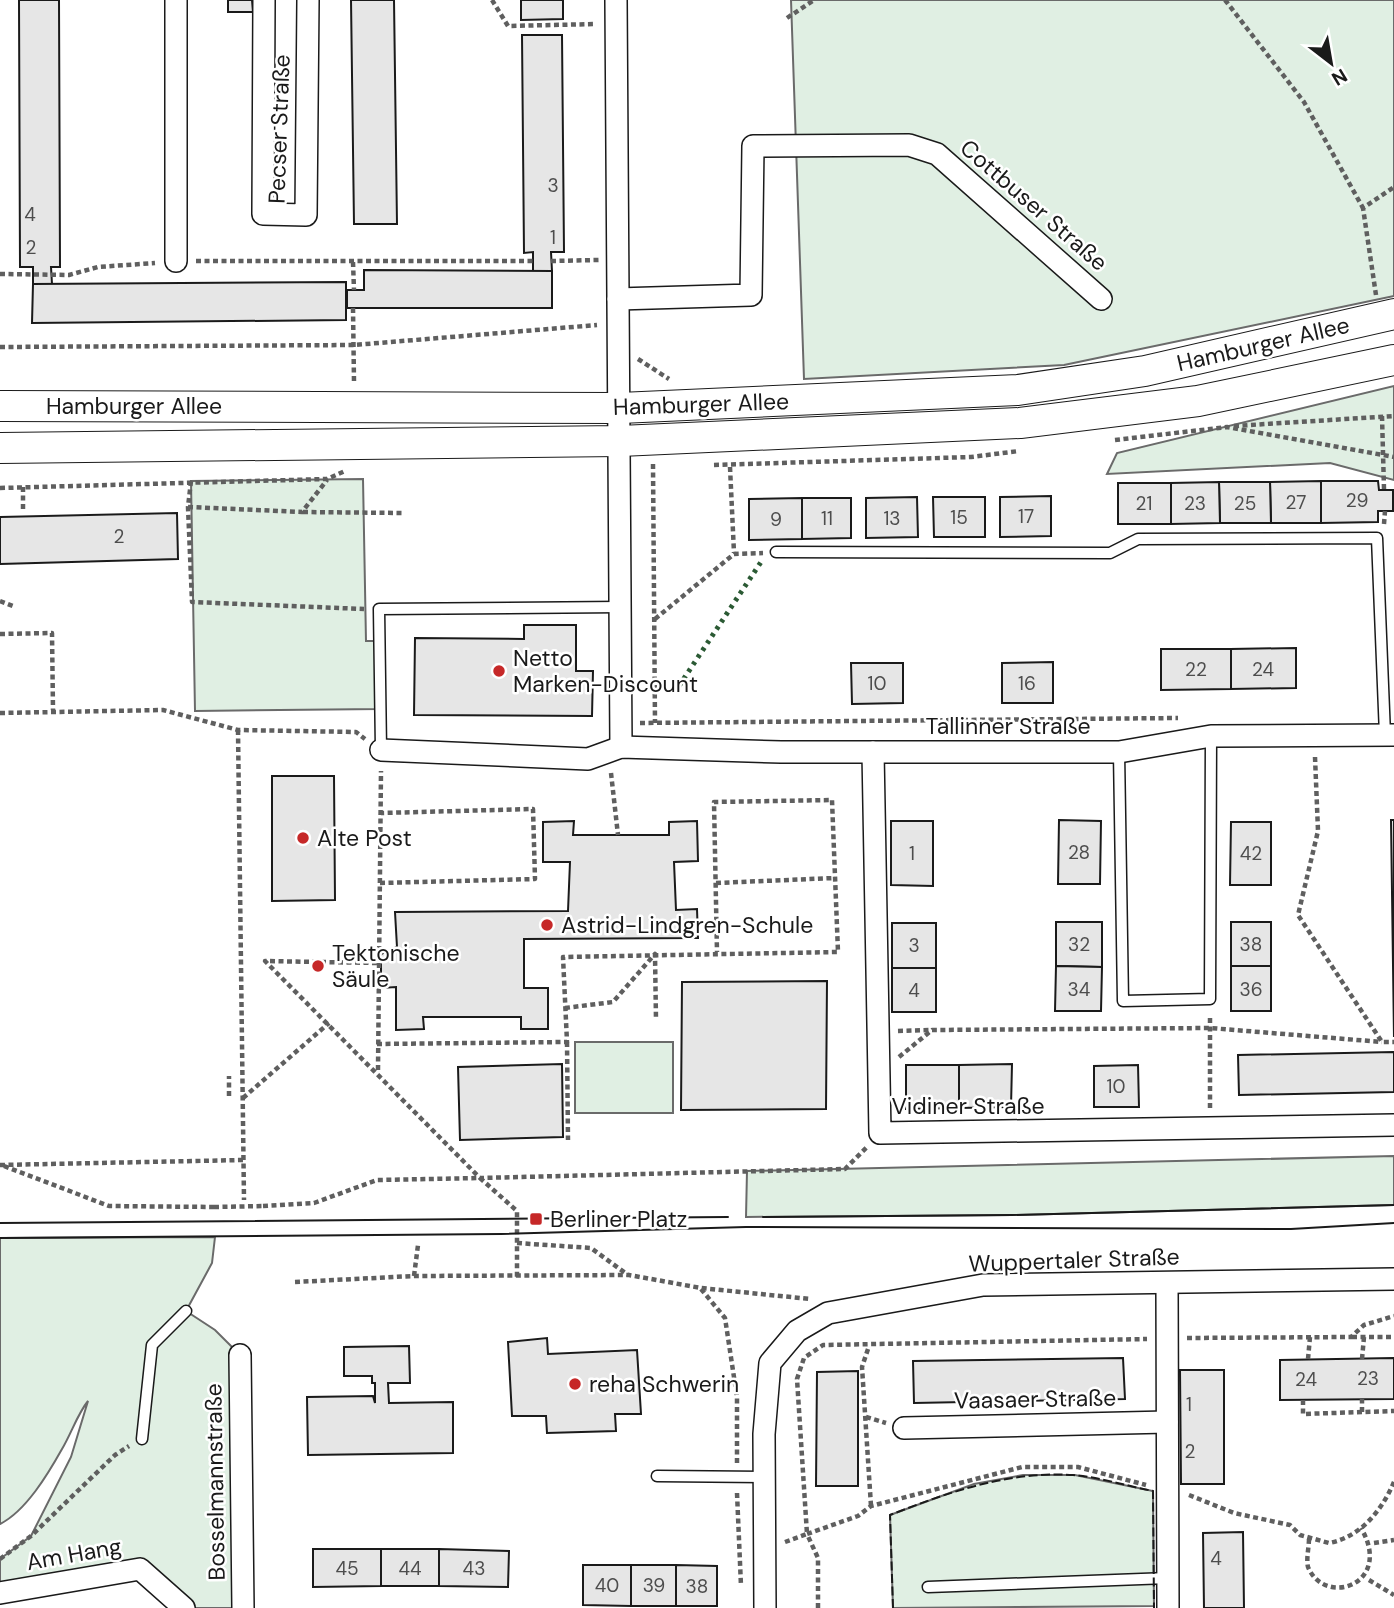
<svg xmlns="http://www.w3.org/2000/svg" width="1394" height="1608" font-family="'DM Sans',sans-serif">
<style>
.green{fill:#e0efe3;stroke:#6a6a6a;stroke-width:2}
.building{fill:#e6e6e6;stroke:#1a1a1a;stroke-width:2}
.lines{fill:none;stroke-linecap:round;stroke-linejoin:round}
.lane-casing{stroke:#1a1a1a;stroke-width:13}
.street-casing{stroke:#1a1a1a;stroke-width:24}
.secondary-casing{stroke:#1a1a1a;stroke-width:32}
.path{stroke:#5f5f5f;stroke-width:4.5;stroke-dasharray:5 3.5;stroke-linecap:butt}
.lane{stroke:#fff;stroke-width:10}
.street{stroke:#fff;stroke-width:21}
.secondary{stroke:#fff;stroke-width:30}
.tram{stroke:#1a1a1a;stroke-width:2}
.path-bridge{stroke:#5f5f5f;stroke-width:4.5;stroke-dasharray:5 3.5;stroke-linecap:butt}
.hedge{stroke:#2b5a34;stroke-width:5;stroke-dasharray:3.5 5;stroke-linecap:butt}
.fence{stroke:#1a1a1a;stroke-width:2;stroke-dasharray:9 3.5;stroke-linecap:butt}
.poi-dot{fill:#c62828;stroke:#fff;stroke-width:2.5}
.labels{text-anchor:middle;stroke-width:5;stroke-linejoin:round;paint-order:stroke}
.number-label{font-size:19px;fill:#4d4d4d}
.street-label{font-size:23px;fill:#1a1a1a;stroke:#fff}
.poi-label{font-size:23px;fill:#1a1a1a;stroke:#fff;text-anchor:start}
</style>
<rect width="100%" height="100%" fill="#fff"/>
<g class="green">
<path d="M791 0H1394V296L1064 365 804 379Z"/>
<path d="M1394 386V480L1330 463 1107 474 1117 453Z"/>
<path d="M363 479 366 641H379L380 709 195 711 191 481Z"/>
<rect x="575" y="1042" width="98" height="71"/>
<path d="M1394 1156V1205L1012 1215 746 1217 747 1171Z"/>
<path d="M215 1237 212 1263 186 1311 215 1330 240 1355 243 1608H184L140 1569 0 1593V1559L31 1536 71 1457 88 1401C78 1413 71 1434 62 1449 48 1474 26 1511 0 1524V1238Z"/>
<path d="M1023 1475H1075L1153 1491 1154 1606 893 1608 890 1515 974 1484Z"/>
</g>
<g class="building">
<path d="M19 0H59L60 267H51L52 284H33V267H20Z"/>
<path d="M228 0H252L253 12H228Z"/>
<path d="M351 0H394L397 224H354Z"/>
<path d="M521 0H563V19L521 20Z"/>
<path d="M522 35H562L564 252H551L552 271H533V252L524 253Z"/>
<path d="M364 270 552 271V308H347V290H364Z"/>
<path d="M346 282V320L32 323 33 284Z"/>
<path d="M1321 481V523H1271L1270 482Z"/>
<path d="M1321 481H1378L1379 490H1393V511H1378V522L1321 523Z"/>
<path d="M1219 482H1270L1271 523H1220Z"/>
<path d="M1219 482 1220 523 1171 524V483Z"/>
<rect x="1118" y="483" width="53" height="41"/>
<path d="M1051 496V536L1000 537V497Z"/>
<path d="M917 497 918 537 866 538V498Z"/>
<path d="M933 497H985V537H934Z"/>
<path d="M802 498V539L749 540V499Z"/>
<path d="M802 498H851V538L802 539Z"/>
<path d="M177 513 178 559 0 564V517Z"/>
<path d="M524 625H576V671H593L592 716 414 715 415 638 524 639Z"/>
<path d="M1296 648V688L1231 689V649Z"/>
<path d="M1161 649H1231V689L1161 690Z"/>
<path d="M1053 662V703H1002V663Z"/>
<path d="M851 663H903V703L852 704Z"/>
<path d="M272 776H334L335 900 272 901Z"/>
<path d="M1059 820 1101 821 1100 884H1058Z"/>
<path d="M1391 820H1394V1037Z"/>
<path d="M574 821 573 835H669V822L697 821 698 861 674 862 676 910 697 909 698 938 524 939V988H548V1029H521V1017H423L424 1029 396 1030V987L381 988V954L397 947 395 912 568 911 570 862H543V822Z"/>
<path d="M891 821H933V886L891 885Z"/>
<path d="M1231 822H1271V885H1230Z"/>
<path d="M1056 922H1102V967L1056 966Z"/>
<rect x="1231" y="922" width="40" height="44"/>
<rect x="892" y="923" width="44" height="45"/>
<path d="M1056 966 1102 967 1101 1011H1055Z"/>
<rect x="1231" y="966" width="40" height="45"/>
<rect x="892" y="968" width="44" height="44"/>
<path d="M827 981 826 1109 681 1110 682 982Z"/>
<path d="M1394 1052V1092L1239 1095 1238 1055Z"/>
<path d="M562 1064 563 1137 460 1140 458 1067Z"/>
<path d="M1012 1064 1011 1107 959 1108V1065Z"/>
<path d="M906 1065H959V1108L906 1109Z"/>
<path d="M1138 1065 1139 1107H1094V1066Z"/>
<path d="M547 1338 548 1354 637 1350 641 1414H615L616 1431 547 1433 546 1416H512L508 1342Z"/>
<path d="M409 1346 410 1383H388L389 1403 453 1402V1453L308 1455 307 1397 373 1396 375 1403V1383H372V1376H344V1347Z"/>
<path d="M1123 1358 1125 1399 914 1403 913 1361Z"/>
<path d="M1394 1358V1399L1280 1400V1360Z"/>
<path d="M1180 1370H1224V1484H1181Z"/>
<path d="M858 1371V1486H816L817 1372Z"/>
<path d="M1243 1532 1244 1608H1204L1203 1533Z"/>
<path d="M313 1549H381V1586L313 1587Z"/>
<rect x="381" y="1549" width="58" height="37"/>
<path d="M439 1549 509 1551 508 1587 439 1586Z"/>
<path d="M583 1565H631V1606L583 1605Z"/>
<rect x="631" y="1565" width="45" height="41"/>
<path d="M676 1565 717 1566V1606H676Z"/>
</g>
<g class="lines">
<g class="lane-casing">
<g id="lane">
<path d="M776 552 1110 553 1138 539 1377 538 1385 735"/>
<path d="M381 750 379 609 621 607"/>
<path d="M1119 752 1123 1001 1210 999 1211 736"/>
<path d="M142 1439 152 1345 186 1311"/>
<path d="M657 1476 764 1477"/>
<path d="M928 1587 1168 1578"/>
</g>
</g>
<g class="street-casing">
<g id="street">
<path d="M176 0V261"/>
<path d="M264 0 263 214 306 215 308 0"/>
<path d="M616 0 621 747"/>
<path d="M618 299 751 295 753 146 909 145 937 154 1101 299"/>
<path d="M381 750 588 759 621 747 781 752H1119L1211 736 1394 735"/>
<path d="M873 752 880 1133 1394 1125"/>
<path d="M1167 1284 1168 1608"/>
<path d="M240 1355 243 1608"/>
<path d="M904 1428 1167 1422"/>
<path d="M0 1593 140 1569 184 1608"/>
<path d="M765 1608 764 1434 770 1363 797 1331 828 1313 983 1285 1394 1279"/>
</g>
</g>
<g class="secondary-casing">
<g id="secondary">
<path d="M0 406 620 408 1018 390 1145 371 1394 314"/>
<path d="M0 448 620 441 1020 423 1198 401 1394 360"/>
</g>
</g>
<g class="path">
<path d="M492 0 508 26 596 24"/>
<path d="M1225 0 1304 102 1363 208"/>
<path d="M787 18 814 0"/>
<path d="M196 261H533"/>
<path d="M551 261 599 260"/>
<path d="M353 262 354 290"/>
<path d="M0 274 69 275 98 267 155 263"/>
<path d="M1376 295 1363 208 1394 187"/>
<path d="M353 308 354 382"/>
<path d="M0 347 354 345 597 325"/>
<path d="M638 359 669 379"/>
<path d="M1382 416 1384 489"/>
<path d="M1234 426 1394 416"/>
<path d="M1115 440 1227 427 1394 457"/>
<path d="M653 464 655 723"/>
<path d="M714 465 971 457 1019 451"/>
<path d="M730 467 734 553"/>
<path d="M191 481 188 507 192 602 364 609"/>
<path d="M0 488 327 479 345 471"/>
<path d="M188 507 302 512 327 480"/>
<path d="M23 509V487"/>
<path d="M303 512 403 513"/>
<path d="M1384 524 1385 511"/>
<path d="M0 601 13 606"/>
<path d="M655 619 734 554 763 553"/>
<path d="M0 634 52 633 53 710"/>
<path d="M0 713 163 710 238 730 356 732 365 739"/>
<path d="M640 723 1178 718"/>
<path d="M238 730 244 1200"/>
<path d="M1315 757 1318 831 1298 915 1382 1042H1394"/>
<path d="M611 773 618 835"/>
<path d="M380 883 535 879 533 809 381 813"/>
<path d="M716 883 835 878"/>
<path d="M377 963 265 961 480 1178 845 1169 868 1146"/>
<path d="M565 1008 613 1002 655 954 656 1020"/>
<path d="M898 1031 931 1030"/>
<path d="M567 1042 568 1140"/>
<path d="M377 1044 567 1042 563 957 838 952 832 800 714 802 717 952"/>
<path d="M899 1057 932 1030 1210 1028 1382 1042"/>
<path d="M378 1070 381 771"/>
<path d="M229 1096V1076"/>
<path d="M243 1098 329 1023"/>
<path d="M1210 1108V1015"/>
<path d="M0 1165 243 1160"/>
<path d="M4 1166 109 1206 214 1207"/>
<path d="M263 1206 314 1203 377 1180 480 1178 517 1211V1277"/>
<path d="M517 1243 591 1248 628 1275"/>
<path d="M414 1276 418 1245"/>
<path d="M295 1282 414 1276 629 1275 701 1288 810 1299"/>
<path d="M701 1289 725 1318 737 1397V1463"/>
<path d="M1352 1337H1394"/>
<path d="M1187 1338 1351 1337 1364 1325 1394 1316"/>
<path d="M868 1349 862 1367 871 1506"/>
<path d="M1308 1359 1310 1337"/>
<path d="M1362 1359 1364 1337"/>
<path d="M1303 1400V1414L1394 1411"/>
<path d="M1362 1412V1399"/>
<path d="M866 1417 886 1423"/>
<path d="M737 1493 741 1586"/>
<path d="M1189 1495 1234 1513 1290 1525 1300 1535 1329 1543C1361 1537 1382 1510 1394 1482"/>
<path d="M1309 1539C1309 1547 1306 1559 1308 1567 1325 1608 1394 1584 1361 1528"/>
<path d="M785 1542 807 1534 797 1379 804 1358 823 1345 1147 1339"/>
<path d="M1374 1543 1394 1540"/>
<path d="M0 1559 31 1536 115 1455 129 1446"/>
<path d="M1369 1580 1394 1595"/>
<path d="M818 1608V1558L807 1534 858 1516 871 1506 1022 1467H1078L1146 1485"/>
</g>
<use href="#lane" class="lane"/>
<use href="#street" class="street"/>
<use href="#secondary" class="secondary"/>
<g class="tram">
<path d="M763 1217 1012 1215 1394 1205"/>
<path d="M0 1223 728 1217"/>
<path d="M0 1238 501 1234 746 1227 1291 1229 1394 1223"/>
</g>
<path class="path-bridge" d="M214 1207 263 1206"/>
<path class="hedge" d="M679 686 761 562"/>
<path class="fence" d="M893 1608 890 1515C949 1492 1008 1471 1073 1475 1099 1477 1127 1486 1153 1491L1154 1608"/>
</g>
<g class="poi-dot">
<circle cx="499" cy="671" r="7"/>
<circle cx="303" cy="838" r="7"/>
<circle cx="547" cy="925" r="7"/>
<circle cx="318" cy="966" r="7"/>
<rect x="529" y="1212" width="14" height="14" rx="3.5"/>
<circle cx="575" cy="1384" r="7"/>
</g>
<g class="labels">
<g class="number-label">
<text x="553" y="192">3</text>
<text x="30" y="221">4</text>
<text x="553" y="244">1</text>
<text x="31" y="254">2</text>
<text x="1357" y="507">29</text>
<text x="1296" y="509">27</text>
<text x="1144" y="510">21</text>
<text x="1195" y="510">23</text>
<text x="1245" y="510">25</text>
<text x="1026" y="523">17</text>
<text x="959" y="524">15</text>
<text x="827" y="525">11</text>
<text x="892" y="525">13</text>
<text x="776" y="526">9</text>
<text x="119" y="543">2</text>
<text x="1196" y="676">22</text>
<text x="1263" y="676">24</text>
<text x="877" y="690">10</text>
<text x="1027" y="690">16</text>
<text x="1079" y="859">28</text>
<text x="912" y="860">1</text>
<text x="1251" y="860">42</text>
<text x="1079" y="951">32</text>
<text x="1251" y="951">38</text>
<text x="914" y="952">3</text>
<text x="1079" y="996">34</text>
<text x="1251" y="996">36</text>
<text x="914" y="997">4</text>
<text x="1116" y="1093">10</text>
<text x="1368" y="1385">23</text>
<text x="1306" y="1386">24</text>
<text x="1189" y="1411">1</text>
<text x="1190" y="1458">2</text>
<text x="1216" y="1565">4</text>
<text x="347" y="1575">45</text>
<text x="410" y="1575">44</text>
<text x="474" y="1575">43</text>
<text x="607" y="1592">40</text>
<text x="654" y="1592">39</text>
<text x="697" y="1593">38</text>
</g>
<g class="street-label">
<text transform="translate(279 129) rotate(-88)" y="8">Pecser Straße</text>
<text transform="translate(1034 205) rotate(41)" y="8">Cottbuser Straße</text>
<text transform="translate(1263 344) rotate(-13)" y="8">Hamburger Allee</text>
<text transform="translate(701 404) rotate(-2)" y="8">Hamburger Allee</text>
<text x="134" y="414">Hamburger Allee</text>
<text x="1008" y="734">Tallinner Straße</text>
<text x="968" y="1114">Vidiner Straße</text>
<text transform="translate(1074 1260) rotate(-2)" y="8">Wuppertaler Straße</text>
<text transform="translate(1035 1399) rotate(-1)" y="8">Vaasaer Straße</text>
<text transform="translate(215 1482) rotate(-91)" y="8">Bosselmannstraße</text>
<text transform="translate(74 1554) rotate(-10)" y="8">Am Hang</text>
</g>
<g class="poi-label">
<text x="513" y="666">Netto<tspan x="513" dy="26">Marken-Discount</tspan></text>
<text x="317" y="846">Alte Post</text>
<text x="561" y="933">Astrid-Lindgren-Schule</text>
<text x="332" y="961">Tektonische<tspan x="332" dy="26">Säule</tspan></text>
<text x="550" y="1227">Berliner Platz</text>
<text x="589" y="1392">reha Schwerin</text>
</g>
</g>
<g transform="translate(1331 63) rotate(149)" stroke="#ffffff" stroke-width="5" paint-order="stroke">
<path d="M0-5L12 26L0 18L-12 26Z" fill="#1a1a1a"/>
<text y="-10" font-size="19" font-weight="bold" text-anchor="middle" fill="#1a1a1a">N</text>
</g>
</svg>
